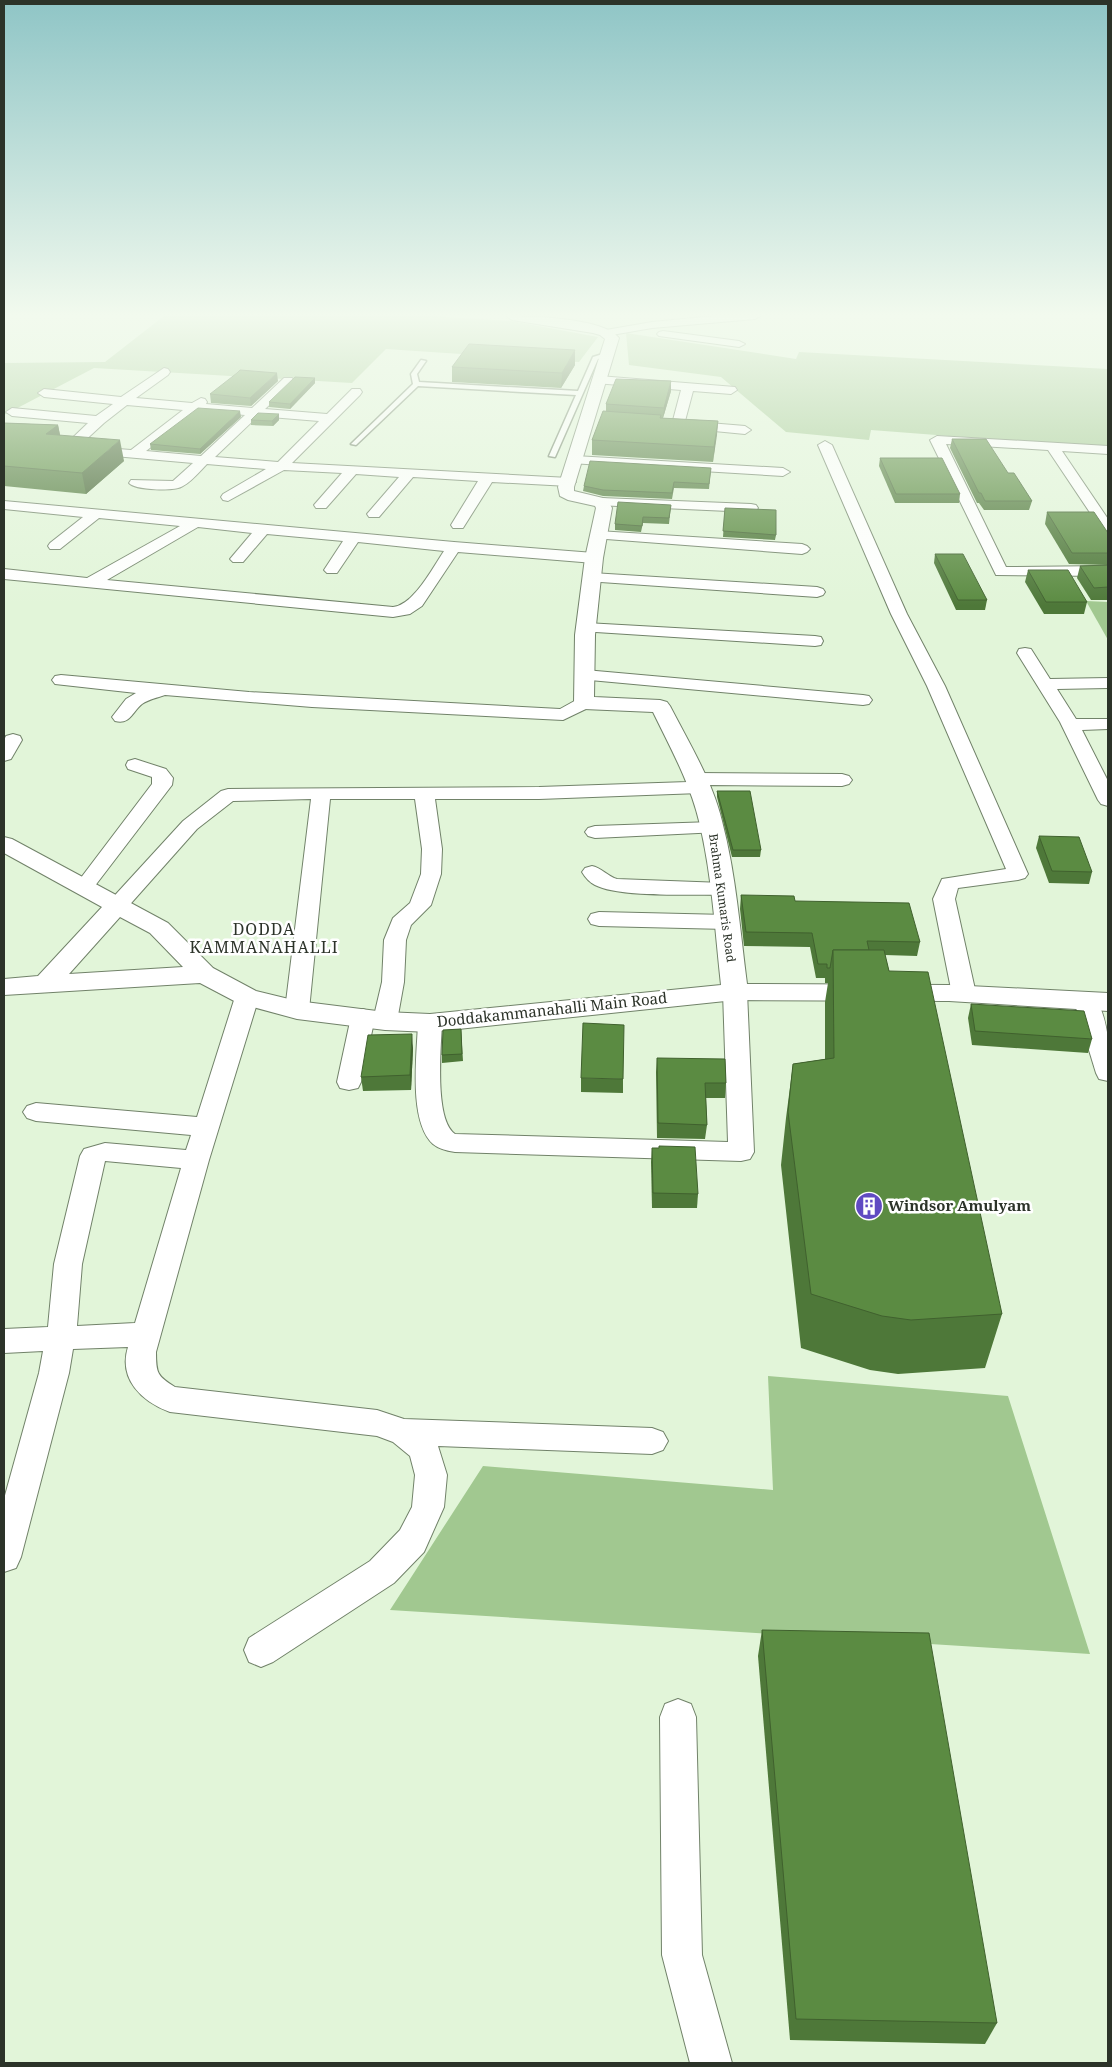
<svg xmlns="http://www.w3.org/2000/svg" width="1112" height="2067" font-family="'Noto Serif',serif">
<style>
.green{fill:#a1c890}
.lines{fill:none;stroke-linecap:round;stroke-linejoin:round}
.service-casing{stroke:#718269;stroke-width:3}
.minor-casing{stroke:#718269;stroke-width:2}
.tertiary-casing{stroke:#718269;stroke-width:2}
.service{fill:#fff;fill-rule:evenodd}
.minor{fill:#fff;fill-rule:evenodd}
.tertiary{fill:#fff;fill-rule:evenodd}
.wall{fill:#4e7839}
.shaded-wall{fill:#40612e}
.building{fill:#5b8b42;stroke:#40612e}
.labels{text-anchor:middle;stroke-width:5;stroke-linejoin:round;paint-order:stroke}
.far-street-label{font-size:12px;fill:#2c3329;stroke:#fff}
.street-label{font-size:15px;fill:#2c3329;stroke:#fff}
.poi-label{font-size:15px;font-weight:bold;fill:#2c3329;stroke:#fff;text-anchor:start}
.neighbourhood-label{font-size:16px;letter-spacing:1px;fill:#2c3329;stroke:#fff}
</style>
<rect width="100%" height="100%" fill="#e2f5d9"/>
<g class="green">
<path d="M164 316H431L511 321 598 337 579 362 386 349 352 383 94 368 4 415V363L105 362Z"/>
<path d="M626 333 796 359 799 352 1108 369V448L871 430 869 440 786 432 721 377 629 365Z"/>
<path d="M1086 601 1108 602V640Z"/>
<path d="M768 1376 1008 1396 1090 1654 390 1610 483 1466 773 1490Z"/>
</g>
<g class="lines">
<g class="service-casing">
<path id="service" d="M606 353 608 356 598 359 555 457 549 456 576 395 418 386 356 445 351 444 413 384 411 374 421 360 426 361 417 374 419 382 578 391 593 357Z"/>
</g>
<g class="minor-casing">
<g id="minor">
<path d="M715 316H760L755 319 652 328 606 336 600 333 606 330 652 322Z"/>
<path d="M663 331 739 341 745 344 739 347 659 336 657 334 659 332Z"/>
<path d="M164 368 168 369 170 372 168 375 136 398 192 403 201 398 205 399 207 402 206 404 252 408 284 378H292L294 381 292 384 265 409 327 414 352 389H360L362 392 360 395 292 463 569 478 576 482 569 486 492 482 463 528H453L451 525 478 481 413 477 379 517H369L367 514 399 477 356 474 326 508H316L314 505 342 473 284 470 228 501 223 500 221 497 223 494 266 469 207 464C200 471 192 481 183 486 175 492 135 490 129 483L131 480 173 481 193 463 69 452 64 446 88 423 12 416 6 412 12 408 96 416 113 404 44 397 38 393 44 389 121 397ZM127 405 183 410 131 450 79 446 104 423ZM198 411 245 415 201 456 146 451ZM258 416 319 421 278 462 215 457Z"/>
<path d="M599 376 735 387 737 390 731 394 693 391 685 421 745 426 751 430 745 434 673 427 672 424 681 390 595 383 593 380 595 377Z"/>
<path d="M937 436 1108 446V454L1062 451 1108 519V533L1103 532 1048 450 946 444 1006 567 1108 566V576L996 575 930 440Z"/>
<path d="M825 441 832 445 907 614 945 686 1028 874 1025 878 1018 880 958 888 955 899 976 994 972 999 964 1001 956 999 952 994 933 899 942 879 1006 869 927 686 891 614 818 445Z"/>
<path d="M575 456 783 468 790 472 783 476 570 463 568 460Z"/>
<path d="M601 498 751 504 756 505 758 508 756 511 751 512 596 505 594 502 596 499Z"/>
<path d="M4 501 454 542 594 553 599 555 602 558 599 561 594 563 458 552 422 606 410 614 393 617 4 579V569L87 578 180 526 99 518 60 549H50L48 546 50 543 83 517 4 509ZM198 527 252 533 230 559 233 562H243L267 534 343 541 324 570 327 573H337L358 542 444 551C433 567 414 605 393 607L107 580Z"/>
<path d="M598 531 802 544 807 546 810 549 807 552 802 554 593 538 591 535 593 532Z"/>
<path d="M592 573 817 587 823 589 825 592 823 595 817 597 586 581 584 578 586 575Z"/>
<path d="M586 623 815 636 821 637 823 641 821 645 815 646 580 631 578 628 580 625Z"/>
<path d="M1025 648 1031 649 1050 679 1108 678V688L1057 689 1076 719H1108V729L1082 730 1108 781V806L1101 804 1098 800 1060 722 1017 653 1019 649Z"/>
<path d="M585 670 863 695 869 696 872 700 869 704 863 705 579 679 576 675 579 671Z"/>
<path d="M61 675 249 692 560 709 578 699 584 698 590 699 593 703 590 707 563 720 312 707 165 695C157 698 149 699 142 704 132 712 130 725 115 721L112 717 126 699 136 693 55 684 52 680 55 676Z"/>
<path d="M13 734 20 736 22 740 11 759 4 761V740L6 736Z"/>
<path d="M135 759 166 769 173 778 172 785 91 891 84 893 77 891 73 887 77 883 152 784V777L128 769 126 765 128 761Z"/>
<path d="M696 773 842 774 849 776 852 780 849 784 842 786 708 785 710 787 707 791 700 793 539 799H435L442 849 441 874 431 905 411 925 406 940 404 982 397 1021 393 1026 385 1029 377 1026 374 1022 361 1082 358 1088 349 1090 340 1088 337 1082 351 1017 355 1012 363 1009 371 1012 374 1016 382 982 384 940 393 918 410 903 421 874 422 849 415 799H330L309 1010 305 1015 297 1018 289 1015 285 1010 311 799 233 801 197 829 125 910 117 911 109 910 106 905 183 821 221 791 228 789 539 787 688 782 686 779 689 775Z"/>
<path d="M712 822 719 824 722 828 719 832 595 838 588 836 585 832 588 828 595 826Z"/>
<path d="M592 866C602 868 607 876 617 879L723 883 730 885 734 889 730 893 723 895C693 894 620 898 595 885 589 882 585 877 582 872L585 868Z"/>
<path d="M599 912 727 915 735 917 738 922 735 927 727 929 599 926 591 924 588 919 591 914Z"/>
<path d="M735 985 743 987 747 992 754 1152 750 1159 741 1161 455 1152C448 1151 439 1149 433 1144 408 1121 417 1054 418 1023L422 1018 430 1015 438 1018 442 1023C441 1047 434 1120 455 1134L728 1142 723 992 727 987Z"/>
<path d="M247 990 255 992 259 997 209 1160 156 1352C156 1373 157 1376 175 1387L377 1410 404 1419 652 1428 663 1432 668 1441 663 1450 652 1454 438 1446 447 1475 444 1507 424 1552 394 1583 273 1662 261 1667 249 1662 244 1650 249 1638 370 1561 400 1530 412 1507 415 1475 410 1456 393 1442 377 1436 170 1412C142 1402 118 1379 128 1347L73 1349 69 1373 21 1557 16 1568 4 1572V1499L39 1373 43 1351 4 1353V1329L48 1327 54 1264 80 1156 84 1149 105 1143 186 1150 191 1135 36 1121 27 1118 23 1112 27 1106 36 1103 197 1117 235 997 239 992ZM105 1161 181 1168 135 1323 77 1326 82 1264Z"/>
<path d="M1086 994 1094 996C1110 1020 1110 1054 1108 1081L1099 1079 1096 1073 1074 1001 1078 996Z"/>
<path d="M678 1699 691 1704 696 1717 702 1955 732 2063H690L662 1955 660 1717 665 1704Z"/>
</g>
</g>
<g class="tertiary-casing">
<path id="tertiary" d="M506 316C530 316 604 318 619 338L574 487V491L607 499 612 508 603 558 595 635 594 697 660 700 667 702 670 706C689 743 712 780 722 821 736 874 740 930 747 984L949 985 1108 993V1011L949 1001 735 1000 430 1032 385 1030 297 1019 238 1003 200 983 4 995V979L38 976 102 907 4 853V837L12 839 168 923 213 968 256 991 297 1001 385 1012 430 1014 721 985C715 931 712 874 699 821 690 783 670 747 653 712L584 709 577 707 574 703 575 635 585 558 596 508 595 506 568 500 560 496 558 487 605 339 600 335 593 333 512 320ZM120 917 150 933 183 967 69 974Z"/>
</g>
<use href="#service" class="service"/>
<use href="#minor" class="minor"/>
<use href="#tertiary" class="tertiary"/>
</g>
<g class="wall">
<path d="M575 365 561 388 452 382V367Z"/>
<path d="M315 378V383L290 409 269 407V402Z"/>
<path d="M278 381 251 406 211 403 210 394Z"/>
<path d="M671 391 663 418 718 421 713 462 592 455V440L606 411V404Z"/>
<path d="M241 417 200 454 151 450 150 444Z"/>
<path d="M251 420H279L273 426 251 425Z"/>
<path d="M4 423 58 425 60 435 124 461 86 494 4 486Z"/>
<path d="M952 439 1008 473 1032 501 1029 510H984L979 503H977L950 448Z"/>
<path d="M880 458 960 494 959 503H895L879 466Z"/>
<path d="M711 468 709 489 674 488 672 499 603 496 583 491 584 486Z"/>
<path d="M671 505 669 524 643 523 641 532 615 530V524Z"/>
<path d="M725 508 776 535 775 540 723 537Z"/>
<path d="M1047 512 1108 533V565L1069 564 1045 524Z"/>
<path d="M935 554 987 600 985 610H956L934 563Z"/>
<path d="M1108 565V600H1091L1077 578 1080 566Z"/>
<path d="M1028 570 1087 602 1084 614H1044L1025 582Z"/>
<path d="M717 791 761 850 760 857H732L717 797Z"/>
<path d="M1039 836 1092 872 1089 884 1049 883 1036 848Z"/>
<path d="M741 895 795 901 920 942 917 956 885 955 889 971 1002 1314 985 1368 898 1374 870 1370 801 1348 781 1165 786 1118 793 1064 825 1059V1002L828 983H825V978H816L810 947 744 946 740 909Z"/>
<path d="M971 1004 1092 1039 1088 1053 972 1045 968 1018Z"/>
<path d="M1108 1016V1035L1107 1021Z"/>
<path d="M461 1029 463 1061 442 1063V1055Z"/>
<path d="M413 1048 411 1090 363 1091 361 1077Z"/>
<path d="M657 1058 726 1083 725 1098H706L707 1125 705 1139 657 1138 656 1072Z"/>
<path d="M581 1078 623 1079V1093L581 1092Z"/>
<path d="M652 1148 698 1194 697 1208H652L651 1162Z"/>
<path d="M762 1630 997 2023 985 2044 790 2040 758 1656Z"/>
</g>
<g class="shaded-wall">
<path d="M575 350V365L561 388 562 373Z"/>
<path d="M277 373 278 381 251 406 250 398Z"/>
<path d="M315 378V383L290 409V404Z"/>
<path d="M671 381V391L663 418 664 408Z"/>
<path d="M240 411 241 417 200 454V449Z"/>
<path d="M279 414V420L273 426 272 421Z"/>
<path d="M718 421 717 435 713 462 714 447Z"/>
<path d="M58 425 62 445 46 434Z"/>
<path d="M120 440 124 461 86 494 82 473Z"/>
<path d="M412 1034 413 1048 411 1090 410 1075Z"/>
</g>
<g class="building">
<path d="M469 344 575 350 562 373 452 367Z"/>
<path d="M240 370 277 373 250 398 210 394 237 373Z"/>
<path d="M295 377 315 378 290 404 269 402Z"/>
<path d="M616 379 671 381 664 408 606 404Z"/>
<path d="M198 408 240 411 200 449 150 444Z"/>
<path d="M603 411 661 415 660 418 718 421 714 447 592 440Z"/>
<path d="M258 413 279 414 272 421 251 420Z"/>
<path d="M4 423 58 425 46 434 120 440 82 473 4 466Z"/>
<path d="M952 439H986L1008 473H1014L1032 501H985L981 493H979Z"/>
<path d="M880 458H942L960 494H896Z"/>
<path d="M590 461 711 468 709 484 674 482 672 493 603 490 584 486Z"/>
<path d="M618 502 671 505 669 518 643 517 642 526 615 524Z"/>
<path d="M725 508 776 510V535L723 531Z"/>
<path d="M1047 512H1094L1108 533V553H1072Z"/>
<path d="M935 554H963L987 600H958Z"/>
<path d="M1108 565V587L1094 588 1080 566Z"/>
<path d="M1028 570H1068L1087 602H1046Z"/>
<path d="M717 791H750L761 850H733Z"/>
<path d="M1039 836 1079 837 1092 872 1052 871Z"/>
<path d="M741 895 794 896 795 901 909 903 920 942 867 941 869 950H833L830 968H827V964H818L812 933 746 932Z"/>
<path d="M833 950H884L889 971 928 972 1002 1314 911 1320 882 1316 811 1294 788 1112 793 1064 834 1058Z"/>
<path d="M971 1004 1084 1011 1092 1039 975 1031Z"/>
<path d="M583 1023 624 1025 623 1079 581 1078Z"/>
<path d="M461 1029 462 1054 442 1055 443 1030Z"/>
<path d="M412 1034 410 1075 361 1077 368 1035Z"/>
<path d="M657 1058 725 1059 726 1083H705L707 1125 658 1123Z"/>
<path d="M659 1146 695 1147 698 1194 653 1193 652 1148H659Z"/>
<path d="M762 1630 929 1633 997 2023 796 2019Z"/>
</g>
<linearGradient id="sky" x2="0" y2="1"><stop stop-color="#8fc5c6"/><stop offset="0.52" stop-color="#f2faee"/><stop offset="1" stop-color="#f2faee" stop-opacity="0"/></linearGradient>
<rect width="1112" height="606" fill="url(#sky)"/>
<defs>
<g id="building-disc" transform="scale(1.4375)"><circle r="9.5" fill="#604ac2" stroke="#fff"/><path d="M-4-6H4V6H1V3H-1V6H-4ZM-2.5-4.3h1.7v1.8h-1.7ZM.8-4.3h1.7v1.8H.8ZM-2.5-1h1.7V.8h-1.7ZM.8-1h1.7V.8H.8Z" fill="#fff"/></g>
</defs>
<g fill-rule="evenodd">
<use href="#building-disc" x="869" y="1206"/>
</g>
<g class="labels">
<g class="far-street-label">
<text transform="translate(722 898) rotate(82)" y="4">Brahma Kumaris Road</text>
</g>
<g class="street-label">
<text transform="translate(552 1010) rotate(-6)" y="5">Doddakammanahalli Main Road</text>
</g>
<g class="poi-label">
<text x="888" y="1211">Windsor Amulyam</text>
</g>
<g class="neighbourhood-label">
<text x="264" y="935">DODDA<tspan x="264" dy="18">KAMMANAHALLI</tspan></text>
</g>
</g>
<rect width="1112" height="2067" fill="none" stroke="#2c3329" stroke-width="10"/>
</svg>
